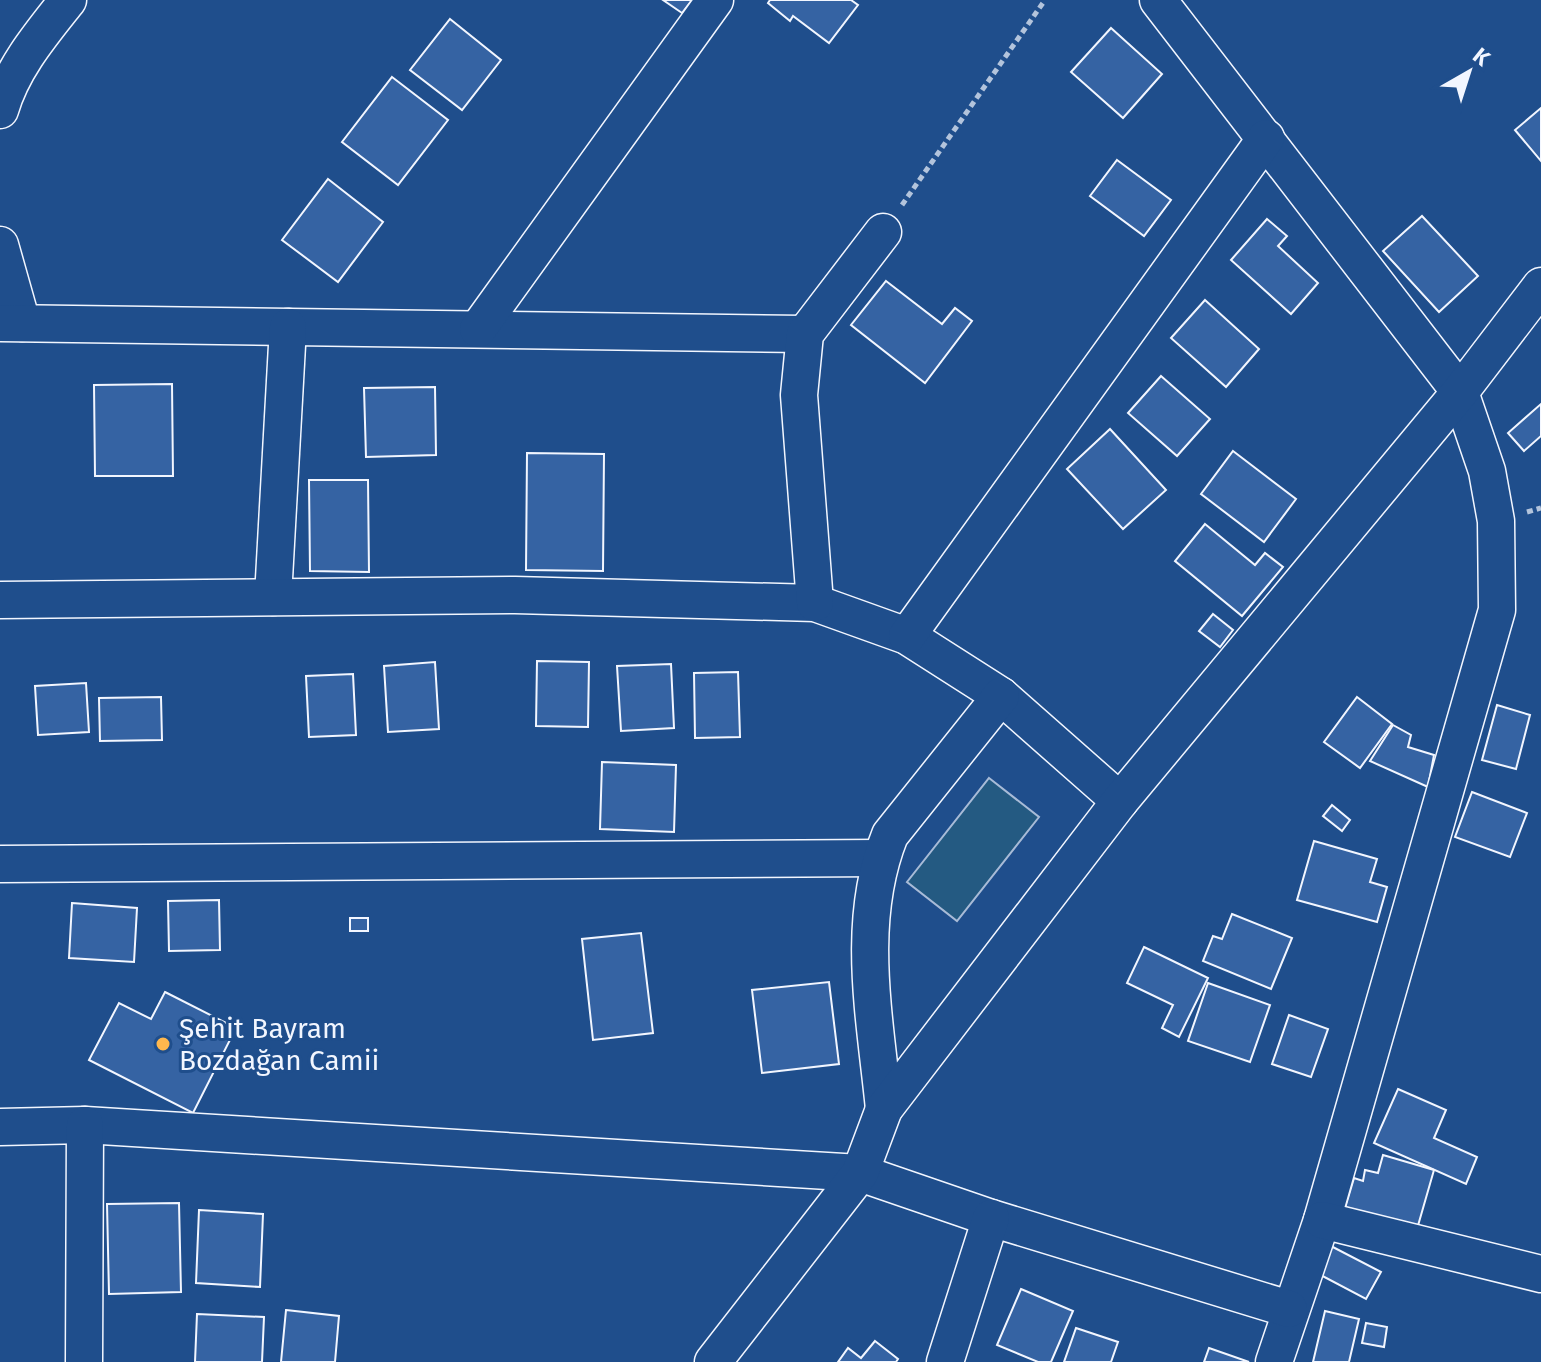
<svg xmlns="http://www.w3.org/2000/svg" width="1541" height="1362" font-family="'Fira Sans',sans-serif">
<style>
.green{fill:#245a82;stroke:#a8bbd7;stroke-width:2}
.building{fill:#3563a3;stroke:#f2f6ff;stroke-width:2}
.lines{fill:none;stroke-linecap:round;stroke-linejoin:round}
.minor-casing{stroke:#f2f6ff;stroke-width:39}
.path{stroke:#b3c4dc;stroke-width:5;stroke-dasharray:6 4;stroke-linecap:butt}
.minor{stroke:#1f4e8c;stroke-width:36}
.poi-dot{fill:#ffb74d;stroke:#1f4e8c;stroke-width:3}
.labels{text-anchor:middle;stroke-width:6;stroke-linejoin:round;paint-order:stroke}
.poi-label{font-size:28px;fill:#f2f6ff;stroke:#1f4e8c;text-anchor:start}
</style>
<rect width="100%" height="100%" fill="#1f4e8c"/>
<path class="green" d="M989 778 1039 817 957 921 907 882Z"/>
<g class="building">
<path d="M663 0H692L682 13Z"/>
<path d="M770 0H851L858 5 829 43 793 16 790 21 768 3Z"/>
<path d="M450 19 501 60 462 110 410 70Z"/>
<path d="M1111 28 1162 74 1123 118 1071 72Z"/>
<path d="M392 77 448 120 398 185 342 142Z"/>
<path d="M1541 108V161L1515 130Z"/>
<path d="M1117 160 1171 200 1144 236 1090 196Z"/>
<path d="M328 179 383 222 338 282 282 240Z"/>
<path d="M1422 216 1478 276 1439 312 1383 251Z"/>
<path d="M1267 219 1287 236 1278 246 1318 283 1291 314 1231 260Z"/>
<path d="M886 281 942 324 955 308 972 321 925 383 851 325Z"/>
<path d="M1205 300 1259 349 1226 387 1171 338Z"/>
<path d="M1161 376 1210 419 1177 456 1128 413Z"/>
<path d="M172 384 173 476H95L94 385Z"/>
<path d="M435 387 436 455 366 457 364 388Z"/>
<path d="M1541 404V436L1524 451 1508 433Z"/>
<path d="M1110 429 1166 490 1123 529 1067 469Z"/>
<path d="M1233 451 1296 499 1264 542 1201 494Z"/>
<path d="M527 453 604 454 603 571 526 570Z"/>
<path d="M309 480H368L369 572 310 571Z"/>
<path d="M1205 524 1255 565 1265 553 1283 567 1242 616 1175 561Z"/>
<path d="M1213 614 1233 630 1220 647 1199 631Z"/>
<path d="M537 661 589 662 588 727 536 726Z"/>
<path d="M435 662 439 729 388 732 384 666Z"/>
<path d="M671 664 674 728 621 731 617 666Z"/>
<path d="M738 672 740 737 695 738 694 673Z"/>
<path d="M353 674 356 735 309 737 306 676Z"/>
<path d="M86 683 89 732 38 735 35 686Z"/>
<path d="M161 697 162 740 100 741 99 698Z"/>
<path d="M1357 697 1392 724 1360 768 1324 742Z"/>
<path d="M1497 705 1530 715 1516 769 1482 760Z"/>
<path d="M1393 725 1411 735 1408 747 1434 755 1428 787 1370 761Z"/>
<path d="M602 762 676 765 674 832 600 829Z"/>
<path d="M1472 792 1527 813 1510 857 1455 837Z"/>
<path d="M1332 805 1350 820 1342 831 1323 816Z"/>
<path d="M1314 841 1377 859 1370 882 1387 887 1377 922 1297 900Z"/>
<path d="M219 900 220 950 169 951 168 901Z"/>
<path d="M72 903 137 908 134 962 69 958Z"/>
<path d="M1232 914 1292 938 1271 989 1203 961 1213 936 1222 939Z"/>
<rect x="350" y="918" width="18" height="13"/>
<path d="M641 933 653 1033 593 1040 582 939Z"/>
<path d="M1144 947 1208 978 1179 1037 1162 1028 1173 1005 1127 983Z"/>
<path d="M829 982 839 1064 762 1073 752 990Z"/>
<path d="M1208 983 1270 1005 1250 1062 1188 1041Z"/>
<path d="M165 992 236 1028 193 1113 89 1060 119 1003 151 1019Z"/>
<path d="M1289 1015 1328 1029 1311 1077 1272 1064Z"/>
<path d="M1398 1089 1446 1110 1434 1138 1477 1157 1466 1184 1374 1143Z"/>
<path d="M1383 1155 1434 1170 1415 1236 1343 1215 1354 1178 1363 1181 1365 1170 1378 1173Z"/>
<path d="M179 1203 181 1292 109 1294 107 1204Z"/>
<path d="M199 1210 263 1214 260 1287 196 1283Z"/>
<path d="M1327 1244 1381 1272 1366 1299 1313 1271Z"/>
<path d="M1021 1289 1073 1311 1051 1362H1038L997 1345Z"/>
<path d="M286 1310 339 1316 335 1362H281Z"/>
<path d="M1325 1311 1359 1319 1349 1362H1313Z"/>
<path d="M197 1314 264 1317 262 1362H195Z"/>
<path d="M1366 1323 1387 1327 1384 1347 1362 1343Z"/>
<path d="M1076 1328 1118 1342 1111 1362H1064Z"/>
<path d="M875 1341 898 1359 896 1362H838L848 1348 861 1358Z"/>
<path d="M1209 1348 1249 1362H1204Z"/>
</g>
<g class="lines">
<g class="minor-casing">
<g id="minor">
<path d="M1158 0 1460 392 1487 471 1496 521 1497 610 1322 1220 1274 1362"/>
<path d="M0 110C12 68 41 34 68 0"/>
<path d="M0 245 22 323"/>
<path d="M0 323 805 334"/>
<path d="M478 329 715 0"/>
<path d="M273 597 288 327"/>
<path d="M0 600 515 595 815 603 907 636 1001 696 1120 801"/>
<path d="M815 603 799 395 805 334 883 232"/>
<path d="M907 636 1266 138"/>
<path d="M0 864 881 858"/>
<path d="M884 1109C875 1018 855 922 890 835L1001 696"/>
<path d="M0 1127 85 1125 860 1173 991 1218 1289 1309"/>
<path d="M1322 1220 1541 1274"/>
<path d="M84 1362 85 1125"/>
<path d="M713 1362 860 1173 884 1109 1120 801 1460 392 1541 286"/>
<path d="M945 1362 991 1218"/>
</g>
</g>
<g class="path">
<path d="M902 205 1045 0"/>
<path d="M1527 512 1541 508"/>
</g>
<use href="#minor" class="minor"/>
</g>
<circle class="poi-dot" cx="163" cy="1044" r="8"/>
<g class="labels">
<g class="poi-label">
<text x="179" y="1038">Şehit Bayram<tspan x="179" dy="32">Bozdağan Camii</tspan></text>
</g>
</g>
<g transform="translate(1469 72) rotate(39)" stroke="#1f4e8c" stroke-width="6" paint-order="stroke">
<path d="M0-6L14 30L0 20L-14 30Z" fill="#f2f6ff"/>
<text y="-12" font-size="22" font-weight="bold" text-anchor="middle" fill="#f2f6ff">K</text>
</g>
</svg>
